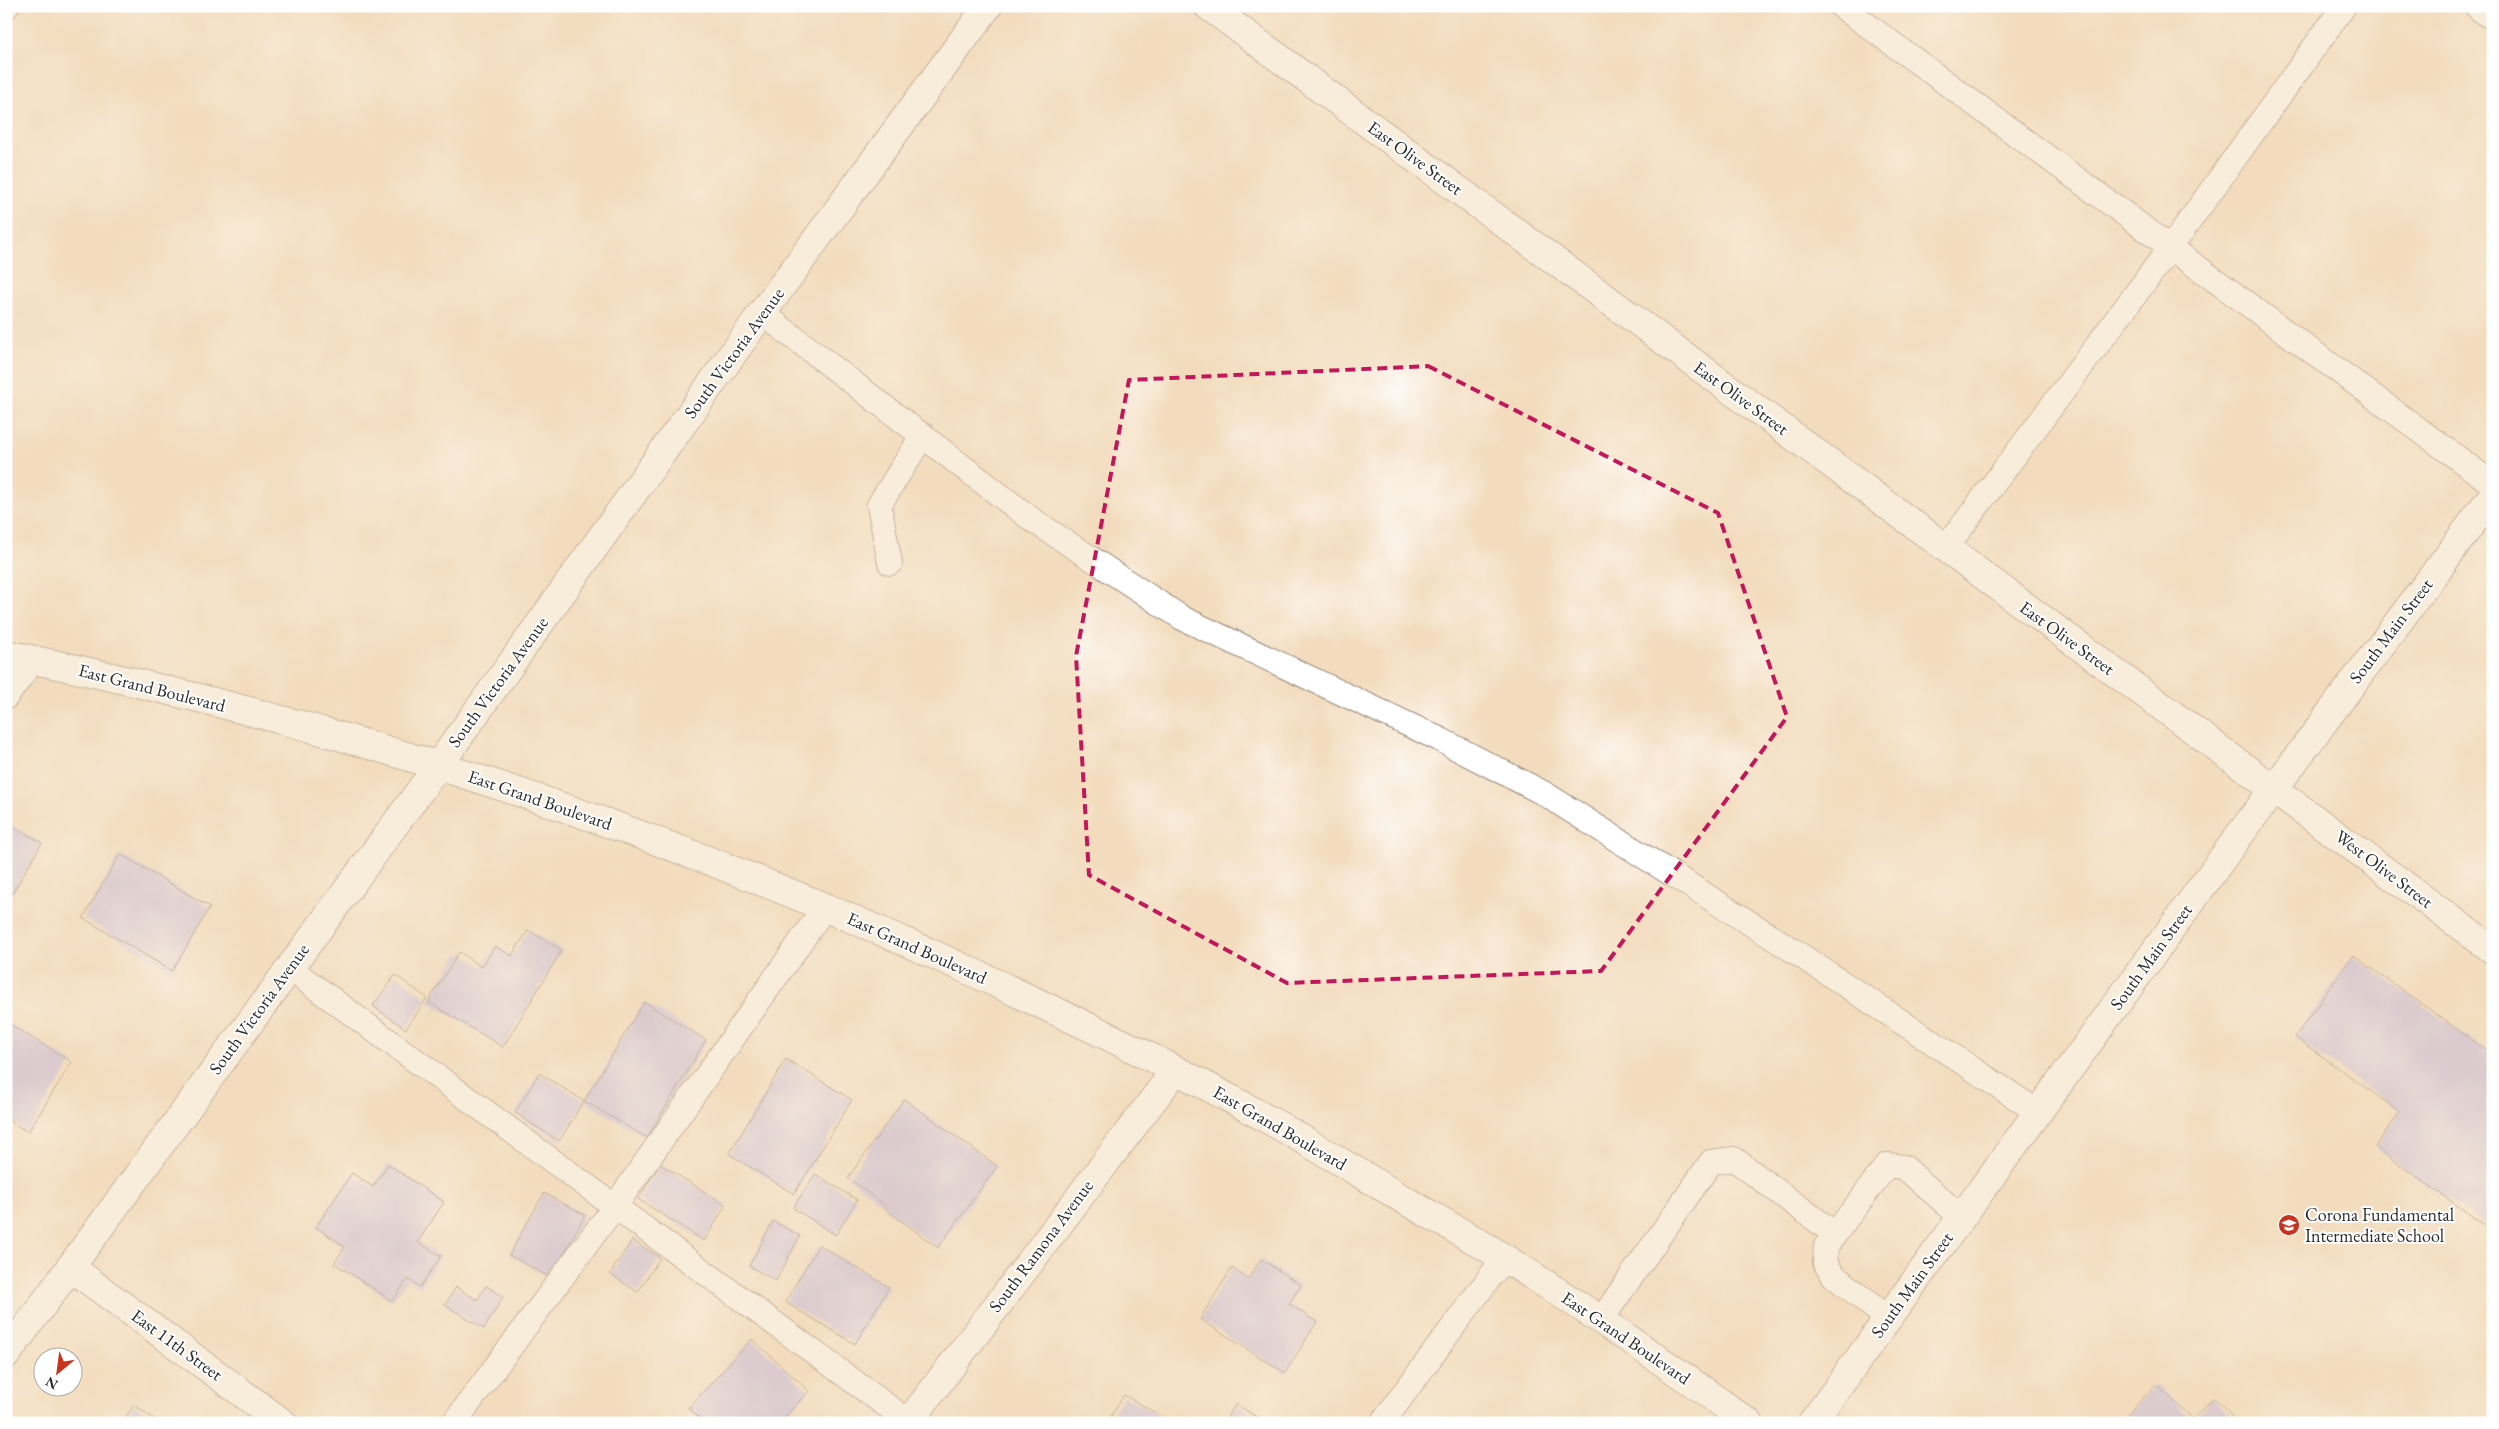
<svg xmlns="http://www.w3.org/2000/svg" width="2499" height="1429" font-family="'EB Garamond',serif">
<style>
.building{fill:#c0b7e3}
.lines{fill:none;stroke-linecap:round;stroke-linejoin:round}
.service-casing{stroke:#8f8474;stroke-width:26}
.minor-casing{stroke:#8f8474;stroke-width:30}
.tertiary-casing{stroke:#8f8474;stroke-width:30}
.secondary-casing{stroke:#8f8474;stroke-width:30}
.primary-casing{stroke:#8f8474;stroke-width:30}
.service{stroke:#fff;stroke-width:24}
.minor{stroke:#fff;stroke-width:28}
.tertiary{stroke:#fff;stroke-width:28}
.secondary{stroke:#fff;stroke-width:28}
.primary{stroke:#fff;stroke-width:28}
.marked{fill:none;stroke:#c2185b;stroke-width:4;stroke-dasharray:10 6;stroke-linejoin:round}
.labels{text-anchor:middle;stroke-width:4;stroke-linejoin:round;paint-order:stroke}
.street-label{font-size:18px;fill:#2b2b2b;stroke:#fff}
.poi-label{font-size:18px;fill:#2b2b2b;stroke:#fff;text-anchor:start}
</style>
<rect width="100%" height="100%" fill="#fff"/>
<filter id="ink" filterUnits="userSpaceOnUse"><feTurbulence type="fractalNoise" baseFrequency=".02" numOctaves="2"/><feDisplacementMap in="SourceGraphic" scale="10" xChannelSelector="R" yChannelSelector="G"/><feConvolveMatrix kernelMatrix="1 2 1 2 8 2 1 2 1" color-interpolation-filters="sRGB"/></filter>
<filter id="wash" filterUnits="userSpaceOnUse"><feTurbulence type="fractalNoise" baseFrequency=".0096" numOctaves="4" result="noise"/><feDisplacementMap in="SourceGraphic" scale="20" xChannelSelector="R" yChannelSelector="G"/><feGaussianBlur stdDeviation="1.12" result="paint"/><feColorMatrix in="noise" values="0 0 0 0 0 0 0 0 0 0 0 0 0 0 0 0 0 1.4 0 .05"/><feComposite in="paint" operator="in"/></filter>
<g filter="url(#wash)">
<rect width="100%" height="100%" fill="#f3dcbd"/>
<g id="blocks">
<g class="building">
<path d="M6 822 42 843 6 904Z"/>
<path d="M120 854 210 907 172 971 83 918Z"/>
<path d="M528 930 562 950 503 1047 428 1002 459 952 482 967 495 946 512 956Z"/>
<path d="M2353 955 2493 1055V1231L2375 1147 2400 1112 2295 1037Z"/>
<path d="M395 975 427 998 406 1029 373 1006Z"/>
<path d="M644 1002 706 1040 647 1138 584 1101Z"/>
<path d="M6 1022 72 1062 28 1132 6 1119Z"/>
<path d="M786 1059 852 1100 794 1194 729 1154Z"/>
<path d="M539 1073 584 1101 559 1141 515 1113Z"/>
<path d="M904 1099 997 1166 938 1248 884 1208 886 1206 848 1178Z"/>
<path d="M388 1164 444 1202 418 1242 441 1256 420 1287 408 1279 392 1301 334 1263 345 1247 316 1227 352 1173 373 1187Z"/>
<path d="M660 1164 726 1205 704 1241 638 1199Z"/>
<path d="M815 1174 857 1200 836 1235 793 1208Z"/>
<path d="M544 1193 585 1215 551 1278 509 1255Z"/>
<path d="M773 1221 800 1236 776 1281 749 1266Z"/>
<path d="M632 1240 660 1258 638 1292 610 1274Z"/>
<path d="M819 1245 889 1287 855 1344 785 1302Z"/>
<path d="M1261 1259 1301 1285 1289 1304 1317 1322 1285 1373 1200 1319 1232 1268 1248 1279Z"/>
<path d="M486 1286 503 1297 484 1329 445 1305 456 1287 477 1300Z"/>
<path d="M752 1339 809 1391 779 1423H705L688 1408Z"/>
<path d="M2156 1384 2193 1419 2213 1398 2239 1423H2120Z"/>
<path d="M1124 1395 1173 1423H1107Z"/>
<path d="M1236 1404 1266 1423H1223Z"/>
<path d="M134 1405 160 1423H122Z"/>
</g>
</g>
</g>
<g filter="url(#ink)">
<use href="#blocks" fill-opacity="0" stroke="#8f8474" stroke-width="1"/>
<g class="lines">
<g class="service-casing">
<g id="service">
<path d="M1841 6 2493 484"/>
<path d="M6 7 7 6"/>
<path d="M762 313 1031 519 1182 618 1439 739 1545 794 1794 951 2038 1112"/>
<path d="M1945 549 2170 248 2344 6"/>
<path d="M890 563 879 505 923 435"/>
<path d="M6 697 34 659"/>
<path d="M289 968 909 1422"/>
<path d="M1887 1318 1834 1276 1825 1263 1826 1246 1887 1165 1904 1167 1961 1217"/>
<path d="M1601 1320 1711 1162 1734 1159 1835 1234"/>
<path d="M454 1423 615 1206 825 907"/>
<path d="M1382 1423 1504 1258"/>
</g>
</g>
<g class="minor-casing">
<g id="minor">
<path d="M2479 6 2493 16"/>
<path d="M438 766 762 313 988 6"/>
<path d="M70 1267 283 1423"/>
<path d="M908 1423 1175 1071"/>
</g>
</g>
<g class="tertiary-casing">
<g id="tertiary">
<path d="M1208 6 2493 950"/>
<path d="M6 1355 438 766"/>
</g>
</g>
<g class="secondary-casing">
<path id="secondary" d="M1812 1423 2238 837 2493 495"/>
</g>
<g class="primary-casing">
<path id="primary" d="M6 654C343 723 672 833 983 977 1082 1023 1181 1070 1276 1124 1318 1148 1359 1173 1401 1198 1437 1219 1474 1239 1509 1261 1591 1312 1670 1366 1749 1423"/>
</g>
<use href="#service" class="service"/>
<use href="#minor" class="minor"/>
<use href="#tertiary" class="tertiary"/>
<use href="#secondary" class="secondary"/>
<use href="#primary" class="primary"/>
</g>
</g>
<path d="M0 0H2499V1429H0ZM1428 366 1718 513 1787 717 1601 971 1287 983 1089 875 1076 656 1129 380Z" fill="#f3dcbd" fill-opacity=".55" fill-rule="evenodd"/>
<path class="marked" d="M1428 366 1718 513 1787 717 1601 971 1287 983 1089 875 1076 656 1129 380Z"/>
<defs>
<g id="school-disc" transform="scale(1.125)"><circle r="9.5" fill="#c8321e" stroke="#fff"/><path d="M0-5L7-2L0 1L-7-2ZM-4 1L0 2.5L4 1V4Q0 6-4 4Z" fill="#fff"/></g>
</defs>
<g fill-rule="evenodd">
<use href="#school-disc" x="2289" y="1225"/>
</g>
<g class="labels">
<g class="street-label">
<text transform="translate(1415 158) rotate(36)" y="6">East Olive Street</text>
<text transform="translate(734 353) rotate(-54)" y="6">South Victoria Avenue</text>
<text transform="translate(1741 398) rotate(36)" y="6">East Olive Street</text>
<text transform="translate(2391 631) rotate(-53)" y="6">South Main Street</text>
<text transform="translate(2067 638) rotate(36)" y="6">East Olive Street</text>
<text transform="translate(498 682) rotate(-54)" y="6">South Victoria Avenue</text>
<text transform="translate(152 688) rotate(14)" y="6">East Grand Boulevard</text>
<text transform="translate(540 800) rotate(19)" y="6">East Grand Boulevard</text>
<text transform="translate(2384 869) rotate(37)" y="6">West Olive Street</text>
<text transform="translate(917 948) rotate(24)" y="6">East Grand Boulevard</text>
<text transform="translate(2151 957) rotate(-54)" y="6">South Main Street</text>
<text transform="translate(259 1009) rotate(-54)" y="6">South Victoria Avenue</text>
<text transform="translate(1280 1128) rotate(30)" y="6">East Grand Boulevard</text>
<text transform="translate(1041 1246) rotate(-53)" y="6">South Ramona Avenue</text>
<text transform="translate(1912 1285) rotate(-54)" y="6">South Main Street</text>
<text transform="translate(1626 1338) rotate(34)" y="6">East Grand Boulevard</text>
<text transform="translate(177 1345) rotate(36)" y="6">East 11th Street</text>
</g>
<g class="poi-label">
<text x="2305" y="1221">Corona Fundamental<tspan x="2305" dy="21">Intermediate School</tspan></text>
</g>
</g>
<rect width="2499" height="1429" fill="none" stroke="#fff" stroke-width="25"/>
<g transform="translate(58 1372) rotate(209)"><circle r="24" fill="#ffffff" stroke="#aaaaaa"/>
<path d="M0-4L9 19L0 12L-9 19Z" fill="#c8321e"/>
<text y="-8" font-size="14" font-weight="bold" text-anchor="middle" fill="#2b2b2b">N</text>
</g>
</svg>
